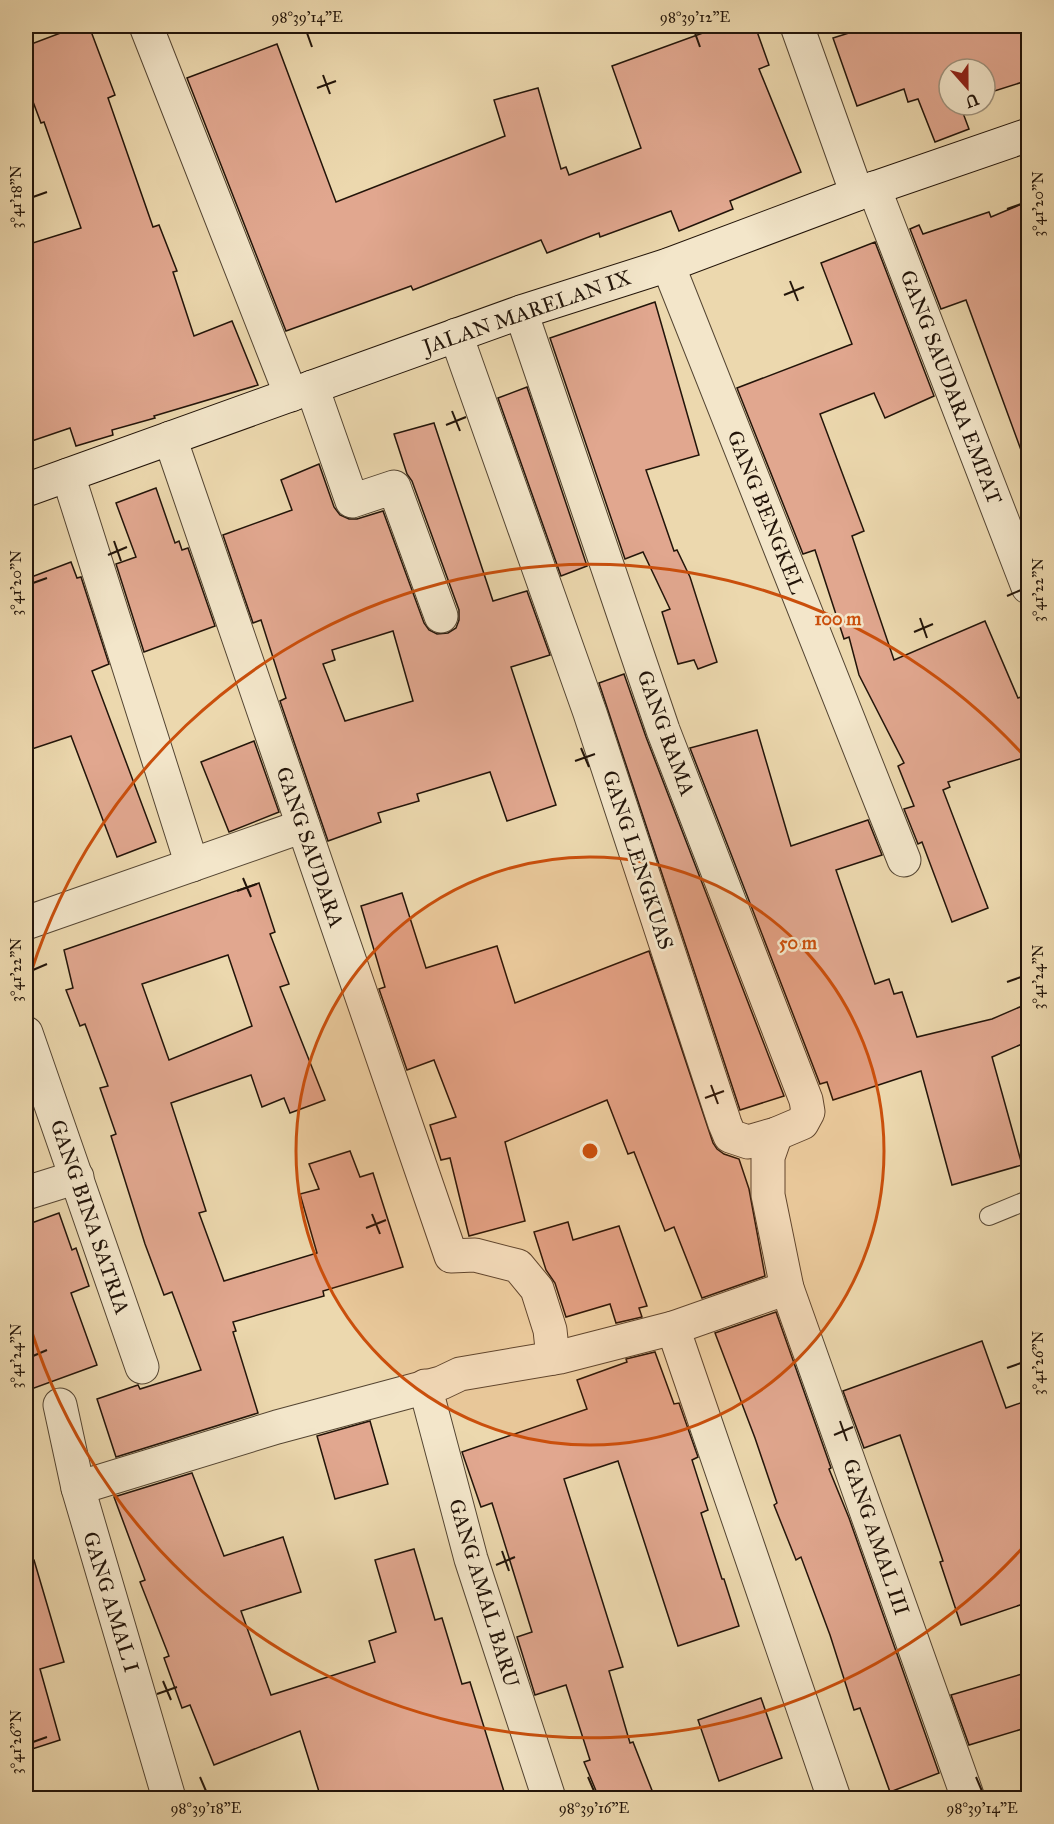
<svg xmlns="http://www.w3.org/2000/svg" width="1054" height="1824" font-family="'IM FELL Great Primer',serif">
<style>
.building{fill:#e1a78f;stroke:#221409;stroke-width:1.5;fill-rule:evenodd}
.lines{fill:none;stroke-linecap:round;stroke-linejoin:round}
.service-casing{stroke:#544532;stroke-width:20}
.minor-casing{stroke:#544532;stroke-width:35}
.secondary-casing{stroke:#221409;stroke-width:35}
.service{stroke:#f3e6ca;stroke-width:18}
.minor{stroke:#f3e6ca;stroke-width:33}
.secondary{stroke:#f3e6ca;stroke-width:33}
.ticks{fill:none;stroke:#221409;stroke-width:2}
.ring{fill:none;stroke:#ca4f0c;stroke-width:3}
.labels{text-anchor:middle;stroke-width:5;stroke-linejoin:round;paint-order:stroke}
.street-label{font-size:21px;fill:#221409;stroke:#f3e6ca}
.centre{fill:#ca4f0c;stroke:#f3e6ca;stroke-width:3}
.ring-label{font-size:18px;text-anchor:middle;font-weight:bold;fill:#ca4f0c;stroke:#f3e6ca;stroke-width:5;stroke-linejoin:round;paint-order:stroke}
.neatline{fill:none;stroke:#221409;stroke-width:2}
.ticks-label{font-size:15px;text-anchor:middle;fill:#221409}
</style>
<rect width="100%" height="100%" fill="#ecd8ae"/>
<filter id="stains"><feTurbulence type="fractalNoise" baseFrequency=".00333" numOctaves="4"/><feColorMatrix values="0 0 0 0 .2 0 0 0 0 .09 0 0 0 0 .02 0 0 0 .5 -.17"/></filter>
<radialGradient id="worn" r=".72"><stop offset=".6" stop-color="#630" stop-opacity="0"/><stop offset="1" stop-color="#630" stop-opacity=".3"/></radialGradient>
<g class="building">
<path d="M79 26H89L115 95 108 98 153 227 159 225 177 271 173 272 194 336 232 321 258 385 154 416 155 418 112 430 113 435 76 446 70 428 26 443V245L81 228 44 122 41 123 26 83V46Z"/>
<path d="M722 26H755L769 65 759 69 801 172 730 201 733 209 679 231 671 211 600 237 599 233 547 253 541 240 413 290 411 286 286 331 187 78 277 44 336 202 505 136 494 100 538 88 561 169 566 167 569 175 641 148 612 66Z"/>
<path d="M871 26H1029V80L985 94V69H949V105H960L969 129 935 142 918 99 908 102 904 89 857 106 833 38Z"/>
<path d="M1029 201V460L1025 461 966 300 941 309 910 229 919 225 923 234 989 212 991 217Z"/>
<path d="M875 242 934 396 885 418 874 393 820 414 864 531 852 536 894 660 985 621 1018 698 1029 694V756L948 782 950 787 943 790 988 908 952 922 922 842 918 844 904 809 914 806 898 766 904 763 859 675 849 637 844 639 815 550 803 554 737 388 852 344 821 263Z"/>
<path d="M655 302 699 455 646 470 674 551 677 550 690 577 717 662 698 669 694 660 678 664 662 612 670 609 643 552 625 559 550 338Z"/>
<path d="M527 387 587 566 561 576 498 398Z"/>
<path d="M434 423 493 601 527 591 550 655 511 667 556 805 507 821 490 772 417 794 419 801 378 813 381 822 328 841 280 701 286 698 261 620 253 623 223 535 292 510 281 480 319 464 334 507 340 515 349 519H357L383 511 424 623 429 630 437 634 448 633 456 628 459 620V610L412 481 407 474 394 434ZM393 631 413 701 345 721 323 664 335 660 332 650Z"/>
<path d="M156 488 175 543 179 541 182 550 188 548 215 626 144 652 116 564 136 557 116 503Z"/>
<path d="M71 562 77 578 81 577 109 664 92 671 156 842 117 857 71 736 26 751V579Z"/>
<path d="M624 674 646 737 784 1096 740 1110 599 683Z"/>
<path d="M757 730 791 846 868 820 882 855 836 870 875 984 889 979 894 994 902 992 917 1037 992 1019 1029 1003V1041L992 1057 1022 1165 952 1185 921 1071 833 1100 827 1082 820 1084 690 748Z"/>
<path d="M254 741 279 812 229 832 201 762Z"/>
<path d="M259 883 275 932 270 934 289 984 280 987 325 1100 290 1113 284 1098 262 1107 251 1075 171 1103 206 1211 199 1213 224 1281 317 1253 300 1194 319 1189 309 1164 350 1151 360 1177 373 1173 403 1267 323 1291 324 1296 233 1322 236 1331 233 1332 258 1413 116 1457 97 1399 138 1385 140 1389 201 1370 172 1292 164 1295 145 1244 111 1136 116 1134 100 1088 108 1086 85 1024 80 1026 66 990 73 988 64 950ZM228 955 252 1026 169 1060 142 984Z"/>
<path d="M402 893 426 968 497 946 515 1003 649 951 713 1143 717 1149 724 1154 739 1159 749 1189 765 1276 702 1298 674 1227 665 1231 634 1152 628 1154 607 1100 505 1142 525 1221 469 1236 450 1158 441 1160 430 1125 456 1117 434 1060 407 1070 379 989 385 987 361 906Z"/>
<path d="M59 1213 72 1250 76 1248 89 1286 71 1293 97 1365 26 1391V1225Z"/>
<path d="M568 1222 573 1240 619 1226 647 1306 639 1308 642 1317 616 1323 610 1304 566 1317 555 1283 546 1270 534 1232Z"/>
<path d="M776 1312 831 1468 829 1469 849 1518 939 1773 890 1792 860 1708 854 1710 830 1635 801 1557 796 1560 774 1505 777 1503 755 1438 715 1333Z"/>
<path d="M982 1341 1006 1408 1029 1400V1602L961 1625 940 1562 943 1561 900 1435 864 1448 843 1391Z"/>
<path d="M655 1352 674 1404 679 1403 698 1457 692 1460 708 1510 701 1513 722 1579H724L739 1626 678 1646 618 1461 564 1479 623 1667 609 1671 630 1743 633 1742 655 1798H599L584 1762 590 1760 566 1685 535 1695 517 1637 532 1632 492 1503 481 1507 462 1452 587 1409 577 1380 627 1362 626 1359Z"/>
<path d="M370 1421 388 1484 335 1499 317 1436Z"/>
<path d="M192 1473 224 1556 283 1537 301 1592 241 1611 271 1695 375 1662 369 1641 396 1632 375 1560 414 1549 435 1620 442 1618 462 1684 470 1682 506 1798H321L300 1731 214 1765 190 1705 182 1708 164 1658 169 1656 140 1582 145 1580 114 1497Z"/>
<path d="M34 1560 64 1662 40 1669 60 1740 26 1751V1561Z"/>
<path d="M1029 1672V1727L969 1745 951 1695Z"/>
<path d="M761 1698 782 1758 719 1781 698 1720Z"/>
</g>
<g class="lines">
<g class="service-casing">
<path id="service" d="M989 1216 1028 1200"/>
</g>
<g class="minor-casing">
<g id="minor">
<path d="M146 26 291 395"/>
<path d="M797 26 857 194"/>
<path d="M874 188 1028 587"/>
<path d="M668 265 904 860"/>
<path d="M456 335 590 713 725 1124 730 1136 748 1142 776 1134 802 1123 808 1112 806 1100 663 730 521 312"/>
<path d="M312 387 352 501 394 487 441 616"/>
<path d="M170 438 451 1256 475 1255 518 1266 537 1289 550 1330 553 1358"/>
<path d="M68 475 192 865"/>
<path d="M26 923 303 826"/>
<path d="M26 1033 142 1367"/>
<path d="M776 1134 768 1157V1195L787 1288 968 1798"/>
<path d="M26 1193 77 1177"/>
<path d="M787 1288 673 1328 834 1798"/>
<path d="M425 1386 471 1559 549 1798"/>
<path d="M60 1405 78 1488 169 1798"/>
<path d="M78 1488 277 1427 441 1383 460 1374 560 1357 673 1328"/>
</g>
</g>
<g class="secondary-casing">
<path id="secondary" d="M26 490 521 312 668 265 857 194 1028 135"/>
</g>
<use href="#service" class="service"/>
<use href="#minor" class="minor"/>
<use href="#secondary" class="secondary"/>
</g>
<path class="ticks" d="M307 33 312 47M695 33 700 47M323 75 330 94M317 88 336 81M33 197 47 192M1007 209 1021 204M790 281 798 301M784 295 804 287M452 411 460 431M446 425 466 417M114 541 121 561M108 555 127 547M33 583 47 578M1007 596 1021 590M920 618 927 638M914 632 933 624M581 748 589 767M575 761 595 754M243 878 251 897M237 891 257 884M33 970 47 964M1007 982 1021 977M711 1085 718 1104M705 1098 724 1091M372 1214 380 1234M366 1228 386 1220M33 1356 47 1350M1007 1368 1021 1363M840 1421 847 1441M834 1435 853 1427M502 1551 509 1571M496 1565 515 1557M163 1681 171 1700M157 1694 177 1687M33 1742 47 1737M200 1777 206 1791M588 1777 594 1791M976 1777 982 1791"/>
<circle cx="590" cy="1151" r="294" fill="#ca4f0c" fill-opacity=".12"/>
<g class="ring">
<circle cx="590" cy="1151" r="294"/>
<path d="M1026 1544A587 587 0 0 1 26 1313M26 989A587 587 0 0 1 1026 758"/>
</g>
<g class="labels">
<g class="street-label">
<text transform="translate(527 312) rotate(-19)" y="7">JALAN MARELAN IX</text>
<text transform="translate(951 387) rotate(69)" y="7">GANG SAUDARA EMPAT</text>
<text transform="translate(766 512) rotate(68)" y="7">GANG BENGKEL</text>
<text transform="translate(666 733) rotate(70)" y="7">GANG RAMA</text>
<text transform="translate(310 847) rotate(71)" y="7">GANG SAUDARA</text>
<text transform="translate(638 860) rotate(72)" y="7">GANG LENGKUAS</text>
<text transform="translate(90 1217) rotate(71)" y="7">GANG BINA SATRIA</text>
<text transform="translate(876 1537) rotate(71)" y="7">GANG AMAL III</text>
<text transform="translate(484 1593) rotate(73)" y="7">GANG AMAL BARU</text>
<text transform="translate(111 1602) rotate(73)" y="7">GANG AMAL I</text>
</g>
</g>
<circle cx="590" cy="1151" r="9" class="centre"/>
<g class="ring-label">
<text x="838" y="625">100 m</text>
<text x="798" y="949">50 m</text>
</g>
<rect width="1054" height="1824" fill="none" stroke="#ecd8ae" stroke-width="66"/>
<g transform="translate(967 87) rotate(159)"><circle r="28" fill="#f3e6ca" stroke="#9f927d" stroke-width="1.5"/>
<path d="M0-4.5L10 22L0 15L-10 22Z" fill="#8f2418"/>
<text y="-9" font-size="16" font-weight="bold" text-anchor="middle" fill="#221409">U</text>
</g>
<rect x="33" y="33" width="988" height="1758" class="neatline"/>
<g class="ticks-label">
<text x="307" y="22">98°39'14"E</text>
<text x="695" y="22">98°39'12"E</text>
<text transform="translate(16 197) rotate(-90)" y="5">3°41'18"N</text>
<text transform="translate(1038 204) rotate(-90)" y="5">3°41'20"N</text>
<text transform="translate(16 583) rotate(-90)" y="5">3°41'20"N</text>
<text transform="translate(1038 590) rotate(-90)" y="5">3°41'22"N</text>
<text transform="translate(16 970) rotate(-90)" y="5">3°41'22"N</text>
<text transform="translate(1038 977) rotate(-90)" y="5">3°41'24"N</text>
<text transform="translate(16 1356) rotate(-90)" y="5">3°41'24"N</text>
<text transform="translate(1038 1363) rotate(-90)" y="5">3°41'26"N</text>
<text transform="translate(16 1742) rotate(-90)" y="5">3°41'26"N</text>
<text x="206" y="1813">98°39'18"E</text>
<text x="594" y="1813">98°39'16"E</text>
<text x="982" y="1813">98°39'14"E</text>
</g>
<rect width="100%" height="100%" filter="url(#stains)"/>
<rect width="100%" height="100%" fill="url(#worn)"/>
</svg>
